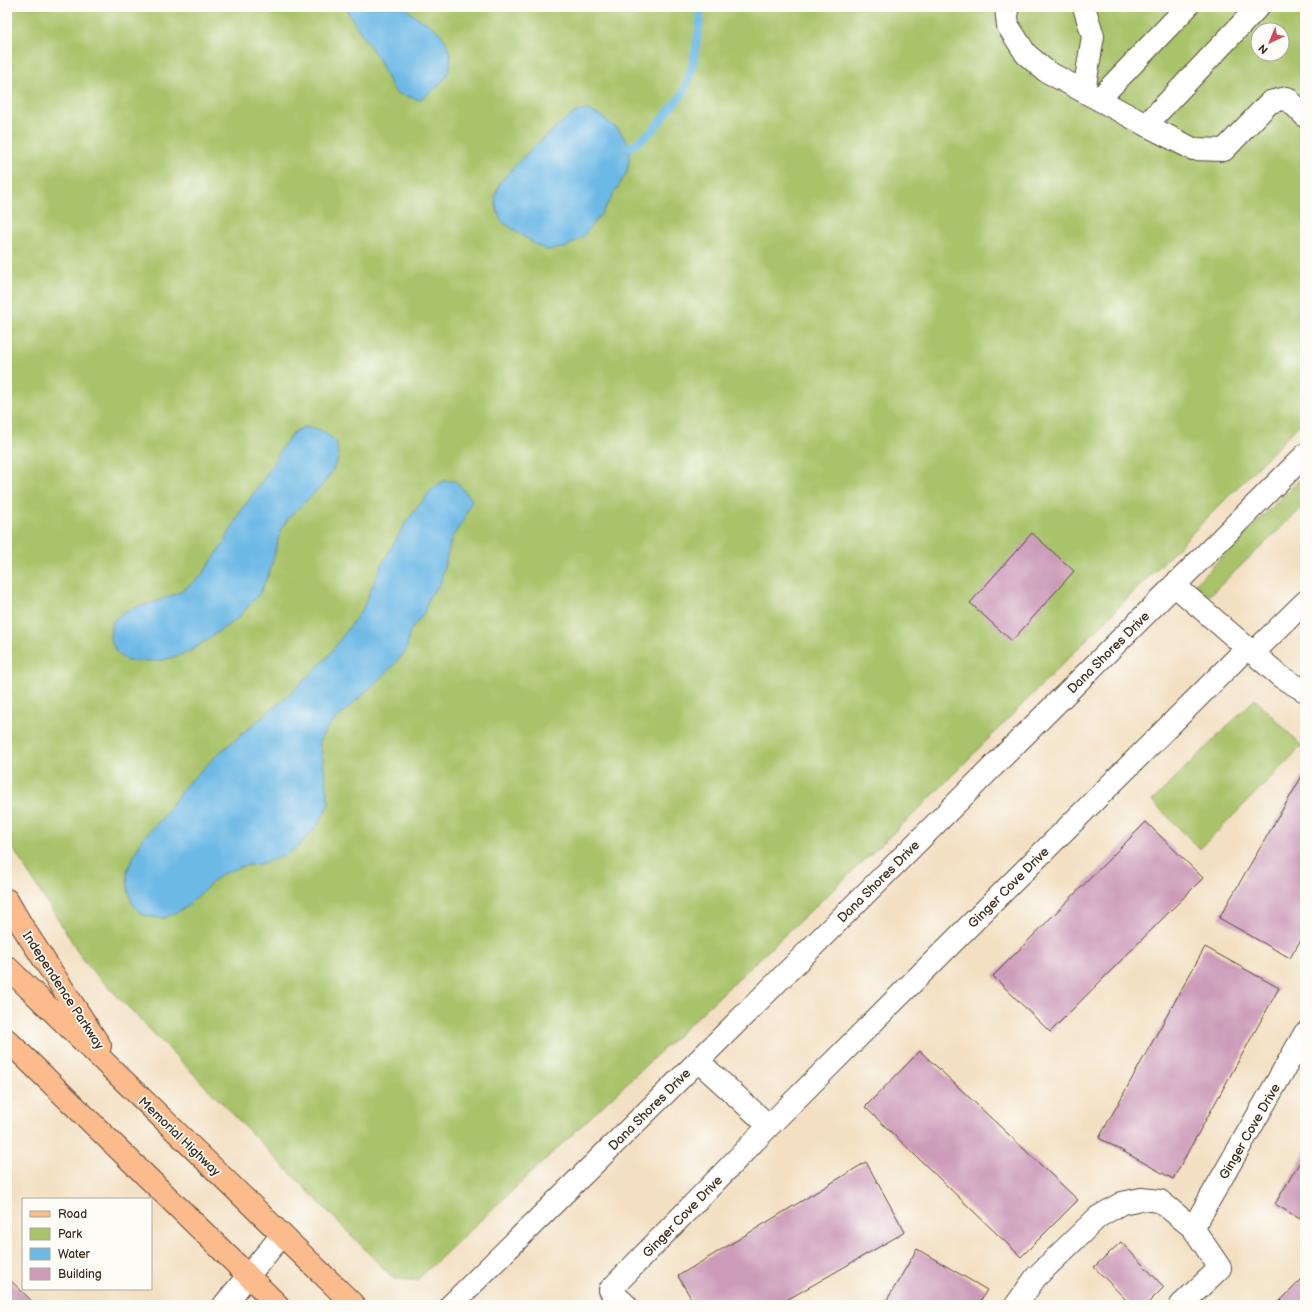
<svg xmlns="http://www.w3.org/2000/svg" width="1312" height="1312" font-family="'Balsamiq Sans',sans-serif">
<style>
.green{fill:#a8c369;stroke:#727644;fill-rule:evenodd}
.water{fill:#6db9e6;stroke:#547282}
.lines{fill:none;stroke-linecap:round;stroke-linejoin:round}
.stream{stroke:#6db9e6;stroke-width:8}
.building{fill:#cc9bb9}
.minor-casing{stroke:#574537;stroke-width:24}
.major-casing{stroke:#574537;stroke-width:24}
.minor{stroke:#fff;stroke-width:22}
.major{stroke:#fbbb8c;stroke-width:22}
.labels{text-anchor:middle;stroke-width:3.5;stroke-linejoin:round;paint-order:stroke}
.street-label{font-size:13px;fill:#3b2a1e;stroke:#fdfcf7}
</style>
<rect width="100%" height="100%" fill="#fdfcf7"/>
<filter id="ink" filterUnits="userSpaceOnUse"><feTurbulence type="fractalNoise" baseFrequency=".025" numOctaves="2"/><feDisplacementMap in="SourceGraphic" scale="8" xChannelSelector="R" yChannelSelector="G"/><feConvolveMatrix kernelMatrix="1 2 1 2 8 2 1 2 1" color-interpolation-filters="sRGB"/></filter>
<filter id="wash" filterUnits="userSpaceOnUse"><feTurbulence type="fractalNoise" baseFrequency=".012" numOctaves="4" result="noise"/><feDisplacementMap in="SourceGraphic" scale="16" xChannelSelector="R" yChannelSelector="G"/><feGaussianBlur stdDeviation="0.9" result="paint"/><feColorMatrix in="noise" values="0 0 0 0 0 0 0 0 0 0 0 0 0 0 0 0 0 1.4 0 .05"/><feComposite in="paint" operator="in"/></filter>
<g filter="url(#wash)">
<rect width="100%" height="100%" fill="#f3e0c3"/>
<g class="green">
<path d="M7 7H1305V419L920 808 417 1280 394 1279 86 964 7 839ZM1258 30H1282V54H1258Z"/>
<path d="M1305 474V505L1209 596 1195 584Z"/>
<path d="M1255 699 1302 746 1200 849 1152 801Z"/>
</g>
<g class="water">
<path d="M346 7H406C413 17 424 20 433 27 441 33 447 41 449 50 456 76 438 86 420 100L396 93 387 78 380 61 364 38 349 14Z"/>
<path d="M589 110 602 117 618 129 631 147 627 172 602 213 582 237 565 248 546 250 535 244 501 221 496 207 495 197 500 182 525 155 562 122 576 112Z"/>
<path d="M304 427 318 429 327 434 337 443 338 459 331 473 320 488 290 516 281 529 270 571 260 593 238 618 189 652 160 661H127L117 653 110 639 112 622 121 614 133 608 158 601 182 591 201 576 224 543 239 514 269 471 283 446 294 432Z"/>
<path d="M443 481H455L472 499 463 521 452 537 440 584 429 597 424 613 410 631 406 651 388 671 327 728 319 742 322 753 329 804 318 825 297 848 282 857 259 864 243 866 220 875 185 908 164 918 151 917 141 914 132 903 128 889 127 871 142 839 163 817 184 787 218 754 291 693 326 659 363 608 381 566 406 522 432 489Z"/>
</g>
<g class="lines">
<path class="stream" d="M631 147 652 131 684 92 693 64 700 22V7"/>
</g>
<g id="blocks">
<g class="building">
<path d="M1032 533 1074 571 1012 641 970 603Z"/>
<path d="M1305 771V933L1290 958 1219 918Z"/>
<path d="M1146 822 1203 878 1050 1032 993 976Z"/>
<path d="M1205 947 1279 988 1173 1179 1099 1138Z"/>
<path d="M920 1051 1078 1200 1021 1257 865 1107Z"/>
<path d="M1305 1153V1222L1275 1204Z"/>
<path d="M866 1162 905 1232 778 1305H695L678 1276Z"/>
<path d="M1121 1242 1164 1287 1146 1305H1131L1094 1267Z"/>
<path d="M917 1249 987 1290 978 1305H884Z"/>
<path d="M1305 1276V1305H1276Z"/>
<path d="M7 1277 36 1305H7Z"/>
</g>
</g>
</g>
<g filter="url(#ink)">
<use href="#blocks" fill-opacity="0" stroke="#574537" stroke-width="1"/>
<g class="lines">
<g class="minor-casing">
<g id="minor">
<path d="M1006 7 1008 26 1026 54 1046 71 1146 125 1193 149 1224 150 1270 102 1287 98 1305 116"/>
<path d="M1084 7 1093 36 1084 91"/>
<path d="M1099 99 1187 7"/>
<path d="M1146 125 1258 7"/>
<path d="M1174 585 1281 677 1305 691"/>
<path d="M1253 653 1305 602"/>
<path d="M698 1061 769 1126"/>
<path d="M1193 1228 1305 1033"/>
<path d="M224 1305 282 1235"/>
<path d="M451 1305 698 1061 1305 455"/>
<path d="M626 1305 610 1290 769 1126 1247 648"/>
<path d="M1016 1305 1036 1277 1098 1217 1122 1203 1141 1199 1160 1201 1193 1228 1220 1268 1181 1305"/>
</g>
</g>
<g class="major-casing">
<g id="major">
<path d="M7 900 22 926 100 1046"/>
<path d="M7 967 354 1305"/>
<path d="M7 1040 278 1305"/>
</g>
</g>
<use href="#minor" class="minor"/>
<use href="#major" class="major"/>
</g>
</g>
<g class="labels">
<g class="street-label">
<text transform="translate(1108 652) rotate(-45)" y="5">Dana Shores Drive</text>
<text transform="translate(878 881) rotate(-45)" y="5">Dana Shores Drive</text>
<text transform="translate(1008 887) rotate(-45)" y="5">Ginger Cove Drive</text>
<text transform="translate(64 990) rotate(57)" y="5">Independence Parkway</text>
<text transform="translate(649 1109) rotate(-45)" y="5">Dana Shores Drive</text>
<text transform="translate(1249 1131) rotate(-60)" y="5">Ginger Cove Drive</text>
<text transform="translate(180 1136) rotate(44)" y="5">Memorial Highway</text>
<text transform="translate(682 1216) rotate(-46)" y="5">Ginger Cove Drive</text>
</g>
</g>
<rect width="1312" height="1312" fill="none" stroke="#fdfcf7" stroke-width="24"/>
<rect x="22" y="1198" width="130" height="92" fill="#fdfcf7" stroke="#afa8a0"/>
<rect x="30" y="1211" width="20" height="6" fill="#fbbb8c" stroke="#afa8a0"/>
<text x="58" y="1218" font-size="12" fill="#3b2a1e">Road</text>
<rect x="30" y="1228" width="20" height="12" fill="#a8c369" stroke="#afa8a0"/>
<text x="58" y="1238" font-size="12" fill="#3b2a1e">Park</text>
<rect x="30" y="1248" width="20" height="12" fill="#6db9e6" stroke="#afa8a0"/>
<text x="58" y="1258" font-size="12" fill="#3b2a1e">Water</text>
<rect x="30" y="1268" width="20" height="12" fill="#cc9bb9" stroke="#afa8a0"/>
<text x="58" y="1278" font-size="12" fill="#3b2a1e">Building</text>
<g transform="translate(1270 42) rotate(224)"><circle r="19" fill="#fdfcf7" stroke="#afa8a0"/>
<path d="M0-3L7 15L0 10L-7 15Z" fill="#d1495b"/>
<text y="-6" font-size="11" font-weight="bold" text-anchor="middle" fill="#3b2a1e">N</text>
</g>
</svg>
